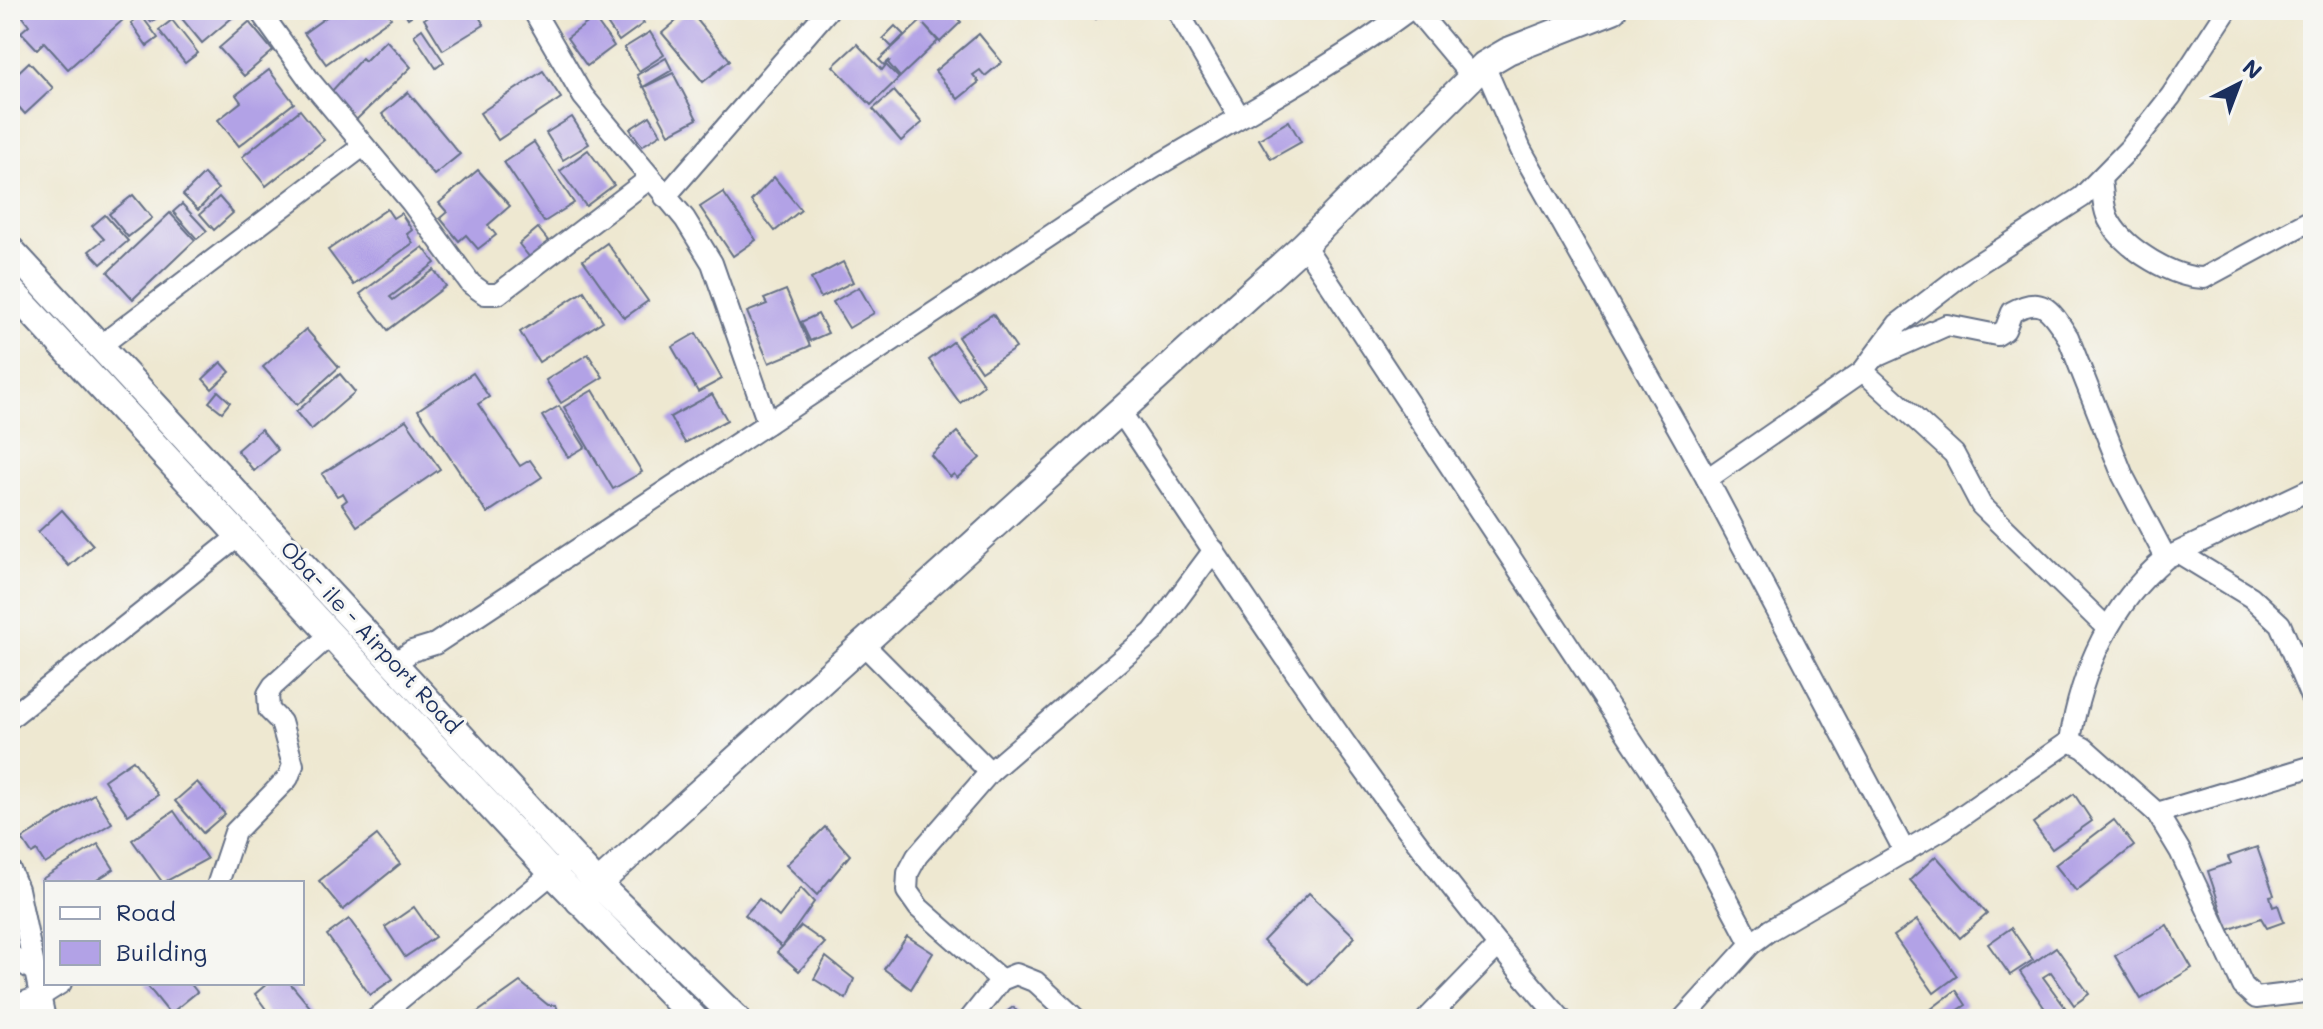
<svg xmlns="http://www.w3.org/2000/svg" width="2323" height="1029" font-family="Mali,sans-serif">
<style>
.building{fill:#b2a2e6}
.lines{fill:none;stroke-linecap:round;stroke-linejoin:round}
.street-casing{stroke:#657086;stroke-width:24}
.secondary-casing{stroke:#657086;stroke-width:30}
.street{stroke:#fff;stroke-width:20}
.secondary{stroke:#fff;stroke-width:26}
.labels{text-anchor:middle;stroke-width:6;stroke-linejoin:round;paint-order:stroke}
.street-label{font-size:22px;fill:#1b2f5e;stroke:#f6f6f2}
</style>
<rect width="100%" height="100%" fill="#f6f6f2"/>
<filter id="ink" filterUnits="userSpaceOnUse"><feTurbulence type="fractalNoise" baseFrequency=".0125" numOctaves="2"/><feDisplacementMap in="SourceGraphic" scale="16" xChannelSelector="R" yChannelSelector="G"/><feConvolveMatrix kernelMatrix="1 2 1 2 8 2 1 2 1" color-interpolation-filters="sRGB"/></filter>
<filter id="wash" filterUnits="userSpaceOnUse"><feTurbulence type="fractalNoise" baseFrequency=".006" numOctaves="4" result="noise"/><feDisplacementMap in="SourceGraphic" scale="32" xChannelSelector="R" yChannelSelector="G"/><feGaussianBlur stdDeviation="1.8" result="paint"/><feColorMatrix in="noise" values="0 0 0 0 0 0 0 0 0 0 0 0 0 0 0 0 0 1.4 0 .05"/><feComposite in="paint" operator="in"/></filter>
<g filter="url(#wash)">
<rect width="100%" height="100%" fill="#eee8d1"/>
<g id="blocks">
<g class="building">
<path d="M18 10H116L124 19 68 69 44 42 37 49 21 32 29 25Z"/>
<path d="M142 10H167L151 22Z"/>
<path d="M183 10H237L239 12 202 43 178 14Z"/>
<path d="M336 10H386L391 18 326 64 304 33Z"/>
<path d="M403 10H420L408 18Z"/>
<path d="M438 10H480L478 15 484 25 443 50 424 19Z"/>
<path d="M598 10H635L644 23 619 41Z"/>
<path d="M689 10 730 60 703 82 662 33Z"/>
<path d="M910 10H949L961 22 940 42 924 25 938 41 900 77 888 63 890 60 884 65 879 60 921 21Z"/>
<path d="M1087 10H1106L1096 19Z"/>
<path d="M141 15 158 38 147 46 131 23Z"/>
<path d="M594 18 614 46 587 66 567 38Z"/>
<path d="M172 20 198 53 185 63 159 30Z"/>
<path d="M249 22 273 51 244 76 219 48Z"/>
<path d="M895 26 904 35 892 47 883 38Z"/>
<path d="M422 29 444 62 436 68 414 35Z"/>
<path d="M650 32 664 55 639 71 624 48Z"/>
<path d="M979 34 1002 62 985 76 980 70 973 75 979 82 958 99 935 71Z"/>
<path d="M386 40 411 67 356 120 330 93 362 58 365 61Z"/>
<path d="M857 44 882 70 886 65 899 78 871 105 833 66Z"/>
<path d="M666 58 672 70 643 87 637 75Z"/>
<path d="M29 62 53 88 25 114 10 97V80Z"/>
<path d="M269 70 294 103 239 146 218 120 241 102 236 95Z"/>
<path d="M543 71 561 98 498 140 480 113Z"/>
<path d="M673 73 697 119 669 134 644 87Z"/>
<path d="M894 91 922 123 901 141 873 109Z"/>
<path d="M408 92 460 154 434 175 382 114Z"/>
<path d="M300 110 324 140 266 186 242 157Z"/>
<path d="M650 116 661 134 642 146 630 129Z"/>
<path d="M572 117 589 144 563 160 546 133Z"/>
<path d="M1289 121 1301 142 1271 159 1259 139Z"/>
<path d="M534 142 574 203 544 222 504 162Z"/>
<path d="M588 150 614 185 586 206 560 171Z"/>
<path d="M478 170 510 206 488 225 496 235 478 249 466 235 459 241 440 218 447 212 439 203Z"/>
<path d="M204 174 218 189 198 210 183 195Z"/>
<path d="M774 177 801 210 775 231 751 201Z"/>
<path d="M723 192 756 240 733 256 700 207Z"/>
<path d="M133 195 152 218 128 237 109 214Z"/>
<path d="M219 197 233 213 214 230 200 214Z"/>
<path d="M182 204 207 231 197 239 173 212Z"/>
<path d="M387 209 393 218 401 213 412 230 407 234 413 243 354 285 328 250Z"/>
<path d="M170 213 195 240 133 299 108 272Z"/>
<path d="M105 215 128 241 101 264 89 251 104 239 92 226Z"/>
<path d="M538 228 550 243 531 259 519 244Z"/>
<path d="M607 243 648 301 624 318 583 260Z"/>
<path d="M423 247 435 263 390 297 393 300 434 270 446 286 388 330 360 294Z"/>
<path d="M843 262 853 282 821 298 811 279Z"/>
<path d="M859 287 874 313 849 328 833 302Z"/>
<path d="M786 290 810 346 769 363 747 312 767 304 764 299Z"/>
<path d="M584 291 603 321 539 362 520 332Z"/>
<path d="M818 314 828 333 810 341 801 322Z"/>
<path d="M993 314 1016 348 981 371 958 337Z"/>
<path d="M306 329 339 367 297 405 263 367Z"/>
<path d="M696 333 722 379 698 392 672 347Z"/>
<path d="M953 342 984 385 960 403 929 360Z"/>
<path d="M588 354 603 377 561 403 546 380Z"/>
<path d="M221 362 230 372 212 389 203 379Z"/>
<path d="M473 373 489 397 478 404 520 466 530 460 542 477 487 513 418 410Z"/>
<path d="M340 374 355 392 311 430 296 412Z"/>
<path d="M593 390 642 472 613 489 564 407Z"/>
<path d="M218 391 230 402 222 412 209 402Z"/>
<path d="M712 394 727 420 685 443 670 417Z"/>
<path d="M559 406 585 447 568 457 542 416Z"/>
<path d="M406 420 440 469 357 526 342 504 347 500 343 493 337 496 322 474Z"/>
<path d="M261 429 278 450 254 471 237 450Z"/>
<path d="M957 432 980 458 957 478 954 474 950 477 931 455Z"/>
<path d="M62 510 93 545 69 566 38 532Z"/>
<path d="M133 760 158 795 128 815 104 780Z"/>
<path d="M197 782 225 814 203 833 175 801Z"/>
<path d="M94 794 112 823 45 864 37 851 32 854 22 839Z"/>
<path d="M2074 794 2092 821 2052 849 2033 823Z"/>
<path d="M174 811 207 859 163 883 132 840Z"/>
<path d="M2114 820 2134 846 2076 891 2055 865Z"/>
<path d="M825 827 850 855 817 895 786 865Z"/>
<path d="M377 835 400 864 343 910 319 881Z"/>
<path d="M98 844 114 869 92 883H44L42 879Z"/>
<path d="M2257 847 2274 895 2270 896 2273 907 2278 905 2284 922 2267 928 2261 918 2228 930 2208 871 2231 863 2228 857Z"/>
<path d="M1936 856 1987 914 1960 938 1910 880Z"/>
<path d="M801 888 814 902 782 947 801 926 825 943 799 971 777 952 782 947 745 915 759 899 779 917Z"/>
<path d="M1309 893 1355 937 1309 985 1263 941Z"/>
<path d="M414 907 435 937 405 957 385 927Z"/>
<path d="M349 919 393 979 370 995 327 935Z"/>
<path d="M1917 920 1957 976 1934 993 1894 936Z"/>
<path d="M2167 925 2192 968 2141 999 2115 956Z"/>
<path d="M2011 928 2033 960 2010 975 1988 944Z"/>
<path d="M907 936 933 953 911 989 884 969Z"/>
<path d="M2056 947 2089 994 2074 1005 2051 972 2043 977 2067 1010 2052 1019 2020 972Z"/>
<path d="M826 957 854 979 846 999 814 979Z"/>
<path d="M520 982 548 1005H556L561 1019H468Z"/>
<path d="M145 983H190L197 992 170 1014Z"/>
<path d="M268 983H290L320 1019H273L255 994Z"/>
<path d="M1956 990 1966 1005 1945 1019H1918Z"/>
<path d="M1013 1007 1024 1019H997Z"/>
</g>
</g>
</g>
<g filter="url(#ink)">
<use href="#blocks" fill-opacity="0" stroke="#657086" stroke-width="2"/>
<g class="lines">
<g class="street-casing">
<g id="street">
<path d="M259 10 310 81 411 202 471 284 485 294H498L649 179"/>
<path d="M533 10 583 96 685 219 712 263 768 423"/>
<path d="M1177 10 1239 116"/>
<path d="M1416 10 1472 77"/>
<path d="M1484 65 1521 150 1707 479 1905 852"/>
<path d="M2101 180C2103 193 2103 211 2110 222 2126 250 2174 278 2204 278L2313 219"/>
<path d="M665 197 828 10"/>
<path d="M1304 245 1653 773 1702 852 1751 944"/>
<path d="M100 346 363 146"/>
<path d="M1875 357 1947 325 1997 335 2005 330 2012 312C2043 294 2051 311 2068 337L2123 476 2166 558"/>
<path d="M1863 371 1954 454 1981 505 2106 627"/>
<path d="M1120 411C1259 618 1395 832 1561 1019"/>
<path d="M1707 479 1863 371 1898 324 1967 271 2082 197 2130 148 2171 96 2227 10"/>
<path d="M2179 553 2251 597 2280 624 2313 702"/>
<path d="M861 642 990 772"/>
<path d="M395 663 412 651 435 644 1137 178C1228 122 1323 74 1409 10"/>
<path d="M10 718 240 535"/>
<path d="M2070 741C2081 670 2111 604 2166 558L2313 488"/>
<path d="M2157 813 2313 766"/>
<path d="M10 870 18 889 45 1019"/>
<path d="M218 883 235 832 288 778 293 765 281 722 269 710 268 694 273 686 331 634"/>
<path d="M10 955 33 970"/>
<path d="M1001 980 919 908 907 891 908 873 917 856 990 772 1153 632 1214 550"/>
<path d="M10 1007 39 997 61 983"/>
<path d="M376 1019 561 866"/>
<path d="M970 1019 1001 980 1016 974 1036 982 1076 1019"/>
<path d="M1427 1019 1497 947"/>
<path d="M1683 1019 1751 944 1770 930 1943 829 2070 741 2084 748 2157 813 2180 851 2243 986 2256 998 2313 991"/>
</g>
</g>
<g class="secondary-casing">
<g id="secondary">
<path d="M10 249 597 883 737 1019"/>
<path d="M10 289 553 874 695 1019"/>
<path d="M579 901 1304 245 1484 65 1508 51 1613 10"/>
</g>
</g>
<use href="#street" class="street"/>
<use href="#secondary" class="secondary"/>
</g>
</g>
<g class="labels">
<g class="street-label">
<text transform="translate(371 637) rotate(47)" y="8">Oba- ile - Airport Road</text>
</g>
</g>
<rect width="2323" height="1029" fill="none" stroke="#f6f6f2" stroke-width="40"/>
<rect x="44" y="881" width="260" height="104" fill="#f6f6f2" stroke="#9ea6b7" stroke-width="2"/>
<rect x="60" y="907" width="40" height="12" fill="#ffffff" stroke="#9ea6b7" stroke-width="2"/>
<text x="116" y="921" font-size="24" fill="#1b2f5e">Road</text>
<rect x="60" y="941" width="40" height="24" fill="#b2a2e6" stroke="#9ea6b7" stroke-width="2"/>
<text x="116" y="961" font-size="24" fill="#1b2f5e">Building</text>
<g transform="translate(2239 84) rotate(42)" stroke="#f6f6f2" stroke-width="6" paint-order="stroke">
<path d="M0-6L14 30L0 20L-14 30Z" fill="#1b2f5e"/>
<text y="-12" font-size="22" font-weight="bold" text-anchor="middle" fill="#1b2f5e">N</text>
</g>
</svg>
